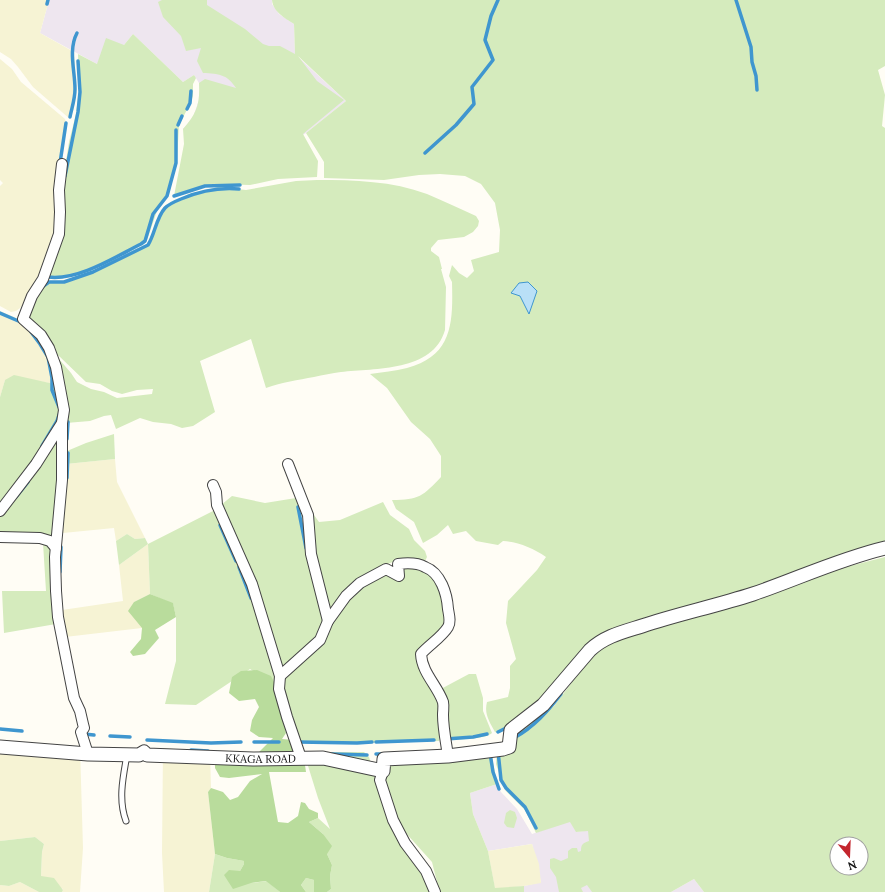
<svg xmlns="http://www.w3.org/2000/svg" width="885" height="892" font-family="Lora,serif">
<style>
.industrial{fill:#eee6ef}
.farmland{fill:#f6f3d4}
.green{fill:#d5ebbd;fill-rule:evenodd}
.forest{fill:#b9dc9c}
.water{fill:#b9e0f7;stroke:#3f96cf}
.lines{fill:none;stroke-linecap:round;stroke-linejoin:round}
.stream{stroke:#3f96cf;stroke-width:3.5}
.service-casing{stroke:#444;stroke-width:7}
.minor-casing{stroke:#444;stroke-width:12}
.tertiary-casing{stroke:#444;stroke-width:15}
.service{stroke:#fff;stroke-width:5}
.minor{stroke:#fff;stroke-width:10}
.tertiary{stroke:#fff;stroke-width:13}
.labels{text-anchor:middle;stroke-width:4;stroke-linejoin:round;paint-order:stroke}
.street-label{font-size:11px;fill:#111;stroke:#fff}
</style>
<rect width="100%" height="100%" fill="#fffdf5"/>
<g class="industrial">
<path d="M49 0H272V4L279 14 294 24 295 54 346 101 306 133 293 141 183 129 193 117 200 97 199 83 194 75 183 82 133 34 124 45 97 64 40 33Z"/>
<path d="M497 784 501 792 517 809 532 834 570 821 577 832 619 826 614 892H524V886L541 882 532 844 488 851 473 814 470 793Z"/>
<path d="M694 879 704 892H671Z"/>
</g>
<g class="farmland">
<path d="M0 0H49L40 33 74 52 76 86 74 108 70 119 33 87 18 67 11 59 0 52Z"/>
<path d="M0 59 12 69 21 82 65 119 67 125 60 168 56 235 45 267 29 297 20 308 16 311 11 312 0 306V186L3 183 0 180Z"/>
<path d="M0 311 21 320 39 338 48 353 54 384 38 381 5 380 0 397Z"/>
<path d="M115 459 117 482 145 538 135 539 127 534 116 541 114 528 63 533 66 464Z"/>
<path d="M148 544 150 594 134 602 142 628 65 637 62 610 123 601 119 565Z"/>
<path d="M0 741 80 747 83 848 80 892H62L63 889 41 877 42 852 44 844 35 837 0 841Z"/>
<path d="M163 748 210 752 211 788 208 792 215 854 209 892H164L162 853Z"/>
<path d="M532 844 539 864 541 883 524 886 495 889 488 851Z"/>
<path d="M20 882 39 892H0V885L9 886Z"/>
</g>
<g class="green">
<path d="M162 0H207V5L245 29 263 44 269 46H280L295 54 294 24C285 18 273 12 272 0H885V66L878 70 885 95 882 126 885 128V544L736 593 624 624 612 630 556 683 519 721 498 733 495 732C489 721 484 714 487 702L508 697 510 688V666L516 659 506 623 508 601 537 570 546 557C533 548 518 542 503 541L498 545 476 541 466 531 453 534 448 525 437 535 423 543 414 522 396 509 392 500C419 500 423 496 441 477V456L430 439 411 422 387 388 370 374C382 372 395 371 407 368 453 356 453 322 452 282L449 276 452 265 459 273 467 278 474 271 471 260 499 252 500 230 495 203 481 184 465 176 440 174 419 175 384 180 324 178V162L306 133 346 101 298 56 317 81 344 100 303 134 318 161 317 177 278 179 250 185 212 184 174 196 184 144 183 129C197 113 200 104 199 83L205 79 236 88C227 74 219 74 203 73L197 61 201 48 186 51 181 36 163 17 158 2ZM536 291 529 313 520 296Z"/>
<path d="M133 34 183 82 194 75 196 78 193 84V96L191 102 179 125 177 161 169 194 157 211 148 237 146 242 142 245C116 257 77 283 48 278L69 142 76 114 79 88 78 54 97 64 106 38 124 45Z"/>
<path d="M317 180C355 180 392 181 427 194 444 201 460 209 476 216L479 221 478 226 473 232 464 237 438 240 431 248V251L439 257 442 269H441L446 287 445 330C433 372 375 368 341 372 332 373 323 375 314 377 298 380 282 382 266 388L251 339 200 361 215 412 193 426 182 428 171 424 153 422 140 418 116 429 111 415 104 416 90 421 66 423 56 359H59L71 373 77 382 91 389 104 392 117 398 152 394 153 389 137 390 122 394 112 391 100 384 86 382 59 356 54 354 28 319C30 305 37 292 47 282H64L94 271 146 247 152 237 161 213 165 206 189 194 218 187 246 190 296 181Z"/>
<path d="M14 375 54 384 59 402 60 419 34 462 0 505V397L5 380Z"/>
<path d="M60 427 54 542 0 534V513Z"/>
<path d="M114 434 115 459 66 464 67 451 86 443Z"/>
<path d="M232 496 265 503 296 498 300 509 324 623 318 638 282 669 221 505Z"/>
<path d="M383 502 390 515 409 529 414 540 425 551 427 557 425 561 421 564 395 561 383 566 329 612 319 572 307 505 319 522 340 520Z"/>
<path d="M215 510 247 583 277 679 276 685 250 669 196 705 165 704 176 661V617L173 604 150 594 148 544 119 565 116 541 127 534 135 539 145 538 148 544Z"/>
<path d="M43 543 51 546 56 624 4 633 2 591H46Z"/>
<path d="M885 557V892H704L694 879 671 892H592L587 885 581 888 583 892H559L556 877 550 868V859L554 858 561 861 568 858V851L572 848H577L578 852 581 851C581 844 583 843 589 841L588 831 576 832 570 822 536 833 525 810 505 790 502 782 496 764 497 749 502 742 529 725 554 706 585 665 598 651 613 641 661 626 761 598 842 568ZM837 844H861V868H837Z"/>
<path d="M403 567C409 568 416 568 421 570 444 577 444 604 447 623L420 653 441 703 439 741 364 743H295L284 701V678L330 621 359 587Z"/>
<path d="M469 674H476L483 698V711L492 733C484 740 456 739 445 740L439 690Z"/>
<path d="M463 749 491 752 497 784 470 793 473 814 488 851 495 888 524 886V892H438V886L432 862 405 832 394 813 376 753Z"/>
<path d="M321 752H364L369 757 377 783 431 892H327L331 889 330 876 332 865 327 854 323 834 309 822 318 818 330 829 318 798 304 753Z"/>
<path d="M510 810 515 812 517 818 514 828 507 827 504 823 506 813Z"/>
<path d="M35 837 44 844 42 852 41 876 54 878 63 890 62 892H39L20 882 9 886 0 885V841Z"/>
<path d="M215 854 227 858 244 861V864L240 871 251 883 267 881 280 892H209Z"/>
<path d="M306 878 314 880V892H306L301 885Z"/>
</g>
<g class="forest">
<path d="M150 594 173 603 176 617 155 630 159 638 145 654 133 656 130 652 141 639 142 628 128 611 134 602Z"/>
<path d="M257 670 271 676 276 686 286 733 282 739 293 740 304 758 306 772H269L278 822 288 823 298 816 301 802 305 803 309 809 318 813V818L309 822 323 834 332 846 327 854 332 865 330 876 331 889 327 892H314V880L306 878 301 885 306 892H280L266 881 251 883 233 889 224 875 229 870 240 871 244 864V861L227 858 215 854 208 792 211 788 223 792 230 800 238 797 250 781 262 774 229 778 220 777 215 768V758L258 753 273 738 259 737 250 731 252 720 259 707 255 699 239 701 229 693 232 677 241 671Z"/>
</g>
<path class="water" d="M528 282 537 291 529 314 520 296 511 293 519 283Z"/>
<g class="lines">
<g class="stream">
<path d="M736 0 751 47 752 62 756 76 757 90"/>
<path d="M47 4 48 0"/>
<path d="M187 109 190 103 191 91"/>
<path d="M70 117C72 107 75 99 75 89 75 71 68 50 77 33"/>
<path d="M178 125 182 116"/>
<path d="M425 153 456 125 474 104 472 87 493 60 485 40 491 16 498 0"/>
<path d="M60 163 66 123"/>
<path d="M65 176 78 112 80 92 78 61"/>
<path d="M174 196 205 186 240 185"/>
<path d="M47 274 48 277C78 281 115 257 141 244L145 241 153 214 167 196 176 163V130"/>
<path d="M42 287 49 282H64L93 272 148 245C155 234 156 218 165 208 169 204 176 201 181 199 200 191 218 187 239 189"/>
<path d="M0 313 23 323"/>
<path d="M31 332 40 344 48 357 52 378V390L59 407"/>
<path d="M67 439 68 422"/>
<path d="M42 446 57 421 59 415"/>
<path d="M67 478 68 453"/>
<path d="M16 497 28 482"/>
<path d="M298 507 306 548"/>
<path d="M220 525 236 561"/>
<path d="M239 567 251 598"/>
<path d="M60 572 61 547"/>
<path d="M0 729 22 731"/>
<path d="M498 732 508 727"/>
<path d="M84 734 94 735"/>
<path d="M110 736 130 737"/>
<path d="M514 738C534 727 548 711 561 694"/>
<path d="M446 739 473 737 487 734"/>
<path d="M147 740 211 743 241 742"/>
<path d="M254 742H279"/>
<path d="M298 742 357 743 372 742"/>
<path d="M376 742 434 740"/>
<path d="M191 750 208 751"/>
<path d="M498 751 501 780 506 788 525 807 536 828"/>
<path d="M490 753 493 772 499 789"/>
<path d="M332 754 367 755"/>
<path d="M376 754H385"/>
</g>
<g class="service-casing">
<path id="service" d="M126 821C118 800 123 777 127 755"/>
</g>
<g class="minor-casing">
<g id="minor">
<path d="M62 164 59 190 60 212 59 234 43 279 32 296 23 319 41 335 49 348 56 367 64 410 62 423V480L55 557 56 591 58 617 74 698 80 711 83 724 84 728 81 732 88 754"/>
<path d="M288 464 308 515 311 554 328 621"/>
<path d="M213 485 216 492 217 505 252 584 280 676 279 689 287 717 301 758"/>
<path d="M0 511 36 464 62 423"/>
<path d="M0 537 40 538 50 541 56 548"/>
<path d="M280 676 320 640 328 621 346 596 360 583 386 569 399 576 398 564C406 563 418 563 425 567 441 573 447 594 448 609 449 615 451 622 448 627 442 637 429 645 421 654 422 673 437 685 443 702 444 707 443 710 443 715 443 728 446 742 448 756"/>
<path d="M383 771 380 780 393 820 405 843 426 871 435 892"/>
</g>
</g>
<g class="tertiary-casing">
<g id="tertiary">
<path id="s1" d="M0 747 88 754 139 755 144 752 147 755 253 759 323 758 383 771 384 759 448 756 503 749 509 747 511 730 543 705 590 650C605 636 623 632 642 626 678 614 716 606 753 594 797 579 839 559 885 548"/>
</g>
</g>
<use href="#service" class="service"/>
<use href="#minor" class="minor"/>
<use href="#tertiary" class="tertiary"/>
</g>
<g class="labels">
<g class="street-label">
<text dy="4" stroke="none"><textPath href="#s1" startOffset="263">KKAGA ROAD</textPath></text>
</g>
</g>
<g transform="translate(849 856) rotate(161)"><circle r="19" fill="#ffffff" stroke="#a0a0a0"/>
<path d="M0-3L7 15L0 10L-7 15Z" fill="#c4262e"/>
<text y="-6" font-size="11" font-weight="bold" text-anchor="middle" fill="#111111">N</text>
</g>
</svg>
